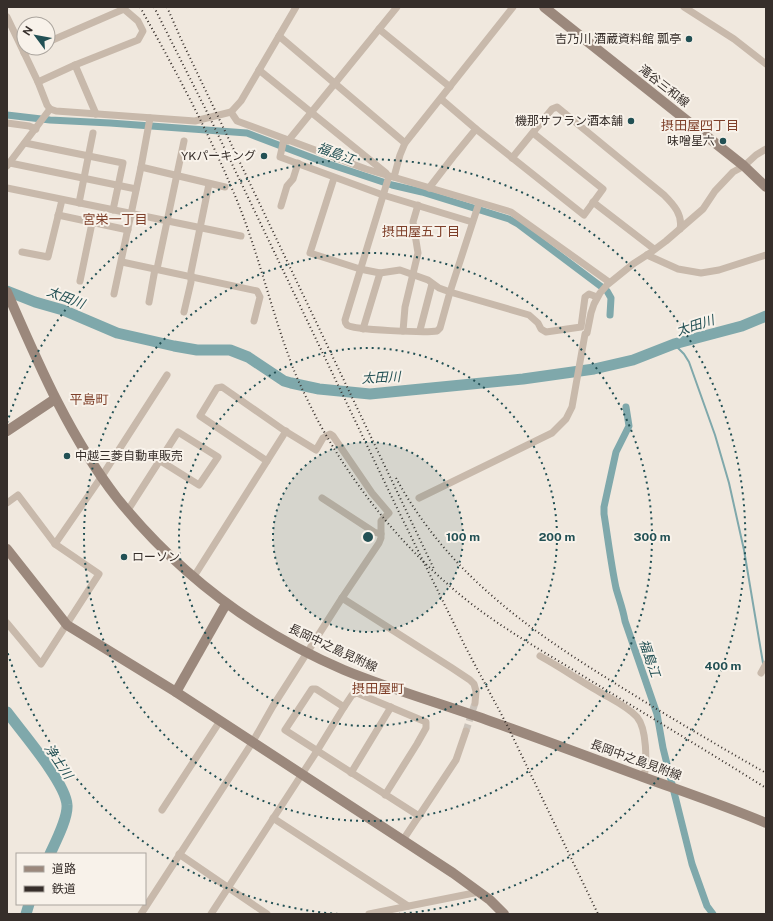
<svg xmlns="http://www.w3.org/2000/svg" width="773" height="921" font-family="'Public Sans','Noto Sans JP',sans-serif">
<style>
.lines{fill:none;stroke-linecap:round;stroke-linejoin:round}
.stream{stroke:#7fa8ab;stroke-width:2}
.canal{stroke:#7fa8ab;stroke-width:7}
.river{stroke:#7fa8ab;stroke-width:11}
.street-tunnel{stroke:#cbc3ba;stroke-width:7;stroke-dasharray:7 3.5;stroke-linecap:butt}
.street{stroke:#c8b9ab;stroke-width:7}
.secondary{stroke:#9b887c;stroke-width:10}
.rail{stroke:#362e2a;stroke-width:2;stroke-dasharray:1 3;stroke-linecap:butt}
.ring{fill:none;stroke:#225054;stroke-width:2;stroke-dasharray:2 4}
.poi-dot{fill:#225054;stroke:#f8f2ea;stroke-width:1.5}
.labels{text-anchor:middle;stroke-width:4;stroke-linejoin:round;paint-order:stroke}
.poi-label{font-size:12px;fill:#362e2a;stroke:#f8f2ea;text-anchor:end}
.street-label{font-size:12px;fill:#362e2a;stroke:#f8f2ea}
.neighbourhood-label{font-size:13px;fill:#7e3f29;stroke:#f8f2ea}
.water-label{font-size:13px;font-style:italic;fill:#225054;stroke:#f8f2ea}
.centre{fill:#225054;stroke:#f8f2ea;stroke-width:2}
.ring-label{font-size:12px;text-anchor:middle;font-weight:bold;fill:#225054;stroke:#f8f2ea;stroke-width:4;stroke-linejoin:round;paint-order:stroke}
</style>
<rect width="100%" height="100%" fill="#f0e8de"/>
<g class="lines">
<path class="stream" d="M674 344 684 354 689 362 715 435 729 483 744 550 763 663"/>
<g class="canal">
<path d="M7 115 50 120 110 123 247 133 326 163 392 185 422 192 509 219 518 224 607 291 611 298 610 315"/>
<path d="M626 407 629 426 616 452 604 507V514C608 539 611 564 616 588 619 599 623 609 625 621L657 714 663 748 692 864 707 906 713 914"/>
</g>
<g class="river">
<path d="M7 291 35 302 63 310 117 333 174 346 197 350H230L248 357 284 381 291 383 319 389 370 394 523 379 594 369 633 360 674 344 742 326 766 316"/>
<path d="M7 712C21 731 66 783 67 805 68 818 56 841 50 854"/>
<path d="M26 914 29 904"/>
</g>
<path class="street-tunnel" d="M466 731 475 703"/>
<g class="street">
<path d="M684 7 734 39 766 64"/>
<path d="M7 17 38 82 47 105 50 109 7 166"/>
<path d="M379 29 450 87"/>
<path d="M279 36 405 143"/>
<path d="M24 53 34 48"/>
<path d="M75 65 96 114"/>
<path d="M259 70 386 173"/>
<path d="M38 82 75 65 138 40 143 31 138 21 124 9 48 42"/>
<path d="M441 99 476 129 584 215 603 189 533 133"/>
<path d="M50 109 56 111 195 121 231 112 241 101 296 7"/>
<path d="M231 112 237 121 366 169 511 212 609 282"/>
<path d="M7 123 29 126 36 129"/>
<path d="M284 139 280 157 383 195 472 222"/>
<path d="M288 141 397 7"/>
<path d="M25 143 123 163 113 210"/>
<path d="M512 158 552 109 557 107 664 195C674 205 683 215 680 229"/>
<path d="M10 163 136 189"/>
<path d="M141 167 225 187"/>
<path d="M394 177 400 155 405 143 513 7"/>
<path d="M334 178 310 253 360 269 380 273 400 270 428 280 439 288 450 292 440 328 437 331C427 333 353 330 347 325 345 323 345 322 345 320L389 176"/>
<path d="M7 188 241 236"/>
<path d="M429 188 453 157 476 129"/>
<path d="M593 202 654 249"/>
<path d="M79 203 93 133"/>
<path d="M479 203 450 292 529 315 538 323 541 329 546 332 581 327 585 297 589 294 597 297"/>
<path d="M281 206 287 186 293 179 298 163"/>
<path d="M58 215 128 230"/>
<path d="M22 252 48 257 62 200"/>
<path d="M647 255 678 269 701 273 719 270 766 255"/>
<path d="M122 262 257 291 260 297 254 321"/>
<path d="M157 269 184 141"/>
<path d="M80 281 92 223"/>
<path d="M114 294 141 167 150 118"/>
<path d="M149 302 155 269"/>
<path d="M184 312 191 282V272L209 184"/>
<path d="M363 329 380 273"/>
<path d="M420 330 432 284"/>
<path d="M403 331 405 307 418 253 413 222 418 205"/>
<path d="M322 498 374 532 381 534"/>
<path d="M419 498 552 433 566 419 572 407 585 334 587 333 591 313 594 304 600 293 607 285 633 264 650 253 666 241 703 209 715 191 733 172 744 166 756 155 766 149"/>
<path d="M7 503 18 495 55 544 99 574 41 664 7 623"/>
<path d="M128 510 178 432 218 457 199 485 159 460"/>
<path d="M55 544 102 476 167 375"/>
<path d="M193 578 286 431"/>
<path d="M342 598 452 668 470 680 474 684 476 691 475 703"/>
<path d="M540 656C560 667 579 680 598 691 611 699 627 706 637 717 647 729 647 762 644 777"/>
<path d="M761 673 766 664"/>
<path d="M351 773 391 707"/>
<path d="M385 795 417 744 426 728V722L357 693 352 695 344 707 316 689H312L285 730 419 816"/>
<path d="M162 810 220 721"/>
<path d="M273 818 408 906"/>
<path d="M403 840 456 760 466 731"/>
<path d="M179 854 267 914"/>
<path d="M141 914 252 743 273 706 342 598 379 543 381 538V521L389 513 372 493 333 436 330 434 323 438 316 450 285 431 222 387 217 388 200 416 267 461"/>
<path d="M211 914 317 751 344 707"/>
<path d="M369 914 479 892"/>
</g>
<g class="secondary">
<path d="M544 7 744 166 766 187"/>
<path d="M7 292C38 363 69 436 117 498 179 575 253 631 344 670 390 689 439 703 487 720 539 738 591 758 643 777 684 792 726 806 766 823"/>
<path d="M7 431 55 399"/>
<path d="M7 549 67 625 176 692 453 873 490 900 504 914"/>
<path d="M176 692 226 604"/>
</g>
<g class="rail">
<path d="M140 7C177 73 212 138 240 208 259 257 271 308 289 357 296 378 307 399 317 419 355 489 406 552 469 602 506 631 548 654 588 679 647 715 707 751 766 788"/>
<path d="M154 7 210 118 397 508 466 648 507 725 598 914"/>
<path d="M167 7 181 39 434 569"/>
<path d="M396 478C449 575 529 630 621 687 669 717 717 745 766 773"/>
</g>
</g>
<circle cx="368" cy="537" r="95" fill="#225054" fill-opacity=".12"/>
<g class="ring">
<circle cx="368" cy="537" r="95"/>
<circle cx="368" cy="537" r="189"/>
<circle cx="368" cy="537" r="284"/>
<path d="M338 914A378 378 0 0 1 7 651M7 423A378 378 0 1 1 398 914"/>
</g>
<g class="poi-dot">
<circle cx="689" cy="39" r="4"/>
<circle cx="631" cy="121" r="4"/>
<circle cx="723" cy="141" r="4"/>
<circle cx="264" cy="156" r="4"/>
<circle cx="67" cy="456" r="4"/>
<circle cx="124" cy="557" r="4"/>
</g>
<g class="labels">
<g class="poi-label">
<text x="681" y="43">吉乃川 酒蔵資料館 瓢亭</text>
<text x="623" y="125">機那サフラン酒本舗</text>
<text x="715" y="145">味噌星六</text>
<text x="256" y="160">YKパーキング</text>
<text x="75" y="460" text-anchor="start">中越三菱自動車販売</text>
<text x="132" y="561" text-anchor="start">ローソン</text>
</g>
<g class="street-label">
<text transform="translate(664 86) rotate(38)" y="4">滝谷三和線</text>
<text transform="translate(333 648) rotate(25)" y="4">長岡中之島見附線</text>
<text transform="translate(636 760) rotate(20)" y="4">長岡中之島見附線</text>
</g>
<g class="neighbourhood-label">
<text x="700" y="130">摂田屋四丁目</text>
<text x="115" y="224">宮栄一丁目</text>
<text x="421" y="236">摂田屋五丁目</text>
<text x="89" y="404">平島町</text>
<text x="378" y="693">摂田屋町</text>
</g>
<g class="water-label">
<text transform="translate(336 153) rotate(20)" y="5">福島江</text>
<text transform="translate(66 297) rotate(21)" y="5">太田川</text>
<text transform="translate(695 325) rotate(-18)" y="5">太田川</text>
<text transform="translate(381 377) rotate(-3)" y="5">太田川</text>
<text transform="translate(650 658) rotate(71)" y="5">福島江</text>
<text transform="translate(59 761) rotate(56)" y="5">浄土川</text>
</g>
</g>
<circle cx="368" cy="537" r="6" class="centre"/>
<g class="ring-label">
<text x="463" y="541">100 m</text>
<text x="557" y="541">200 m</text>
<text x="652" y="541">300 m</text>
<text x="723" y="670">400 m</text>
</g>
<rect width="773" height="921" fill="none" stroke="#362e2a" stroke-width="16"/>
<rect x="16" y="853" width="130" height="52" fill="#f8f2ea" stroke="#aaa49d"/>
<rect x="24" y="866" width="20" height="6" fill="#9b887c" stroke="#aaa49d"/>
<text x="52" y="873" font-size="12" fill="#362e2a">道路</text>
<rect x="24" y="886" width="20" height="6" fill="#362e2a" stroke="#aaa49d"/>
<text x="52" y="893" font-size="12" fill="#362e2a">鉄道</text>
<g transform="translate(36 36) rotate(302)"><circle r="19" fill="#f8f2ea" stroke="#aaa49d"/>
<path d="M0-3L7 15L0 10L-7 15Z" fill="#225054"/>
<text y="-6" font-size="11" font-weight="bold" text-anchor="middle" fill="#362e2a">N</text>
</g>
</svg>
